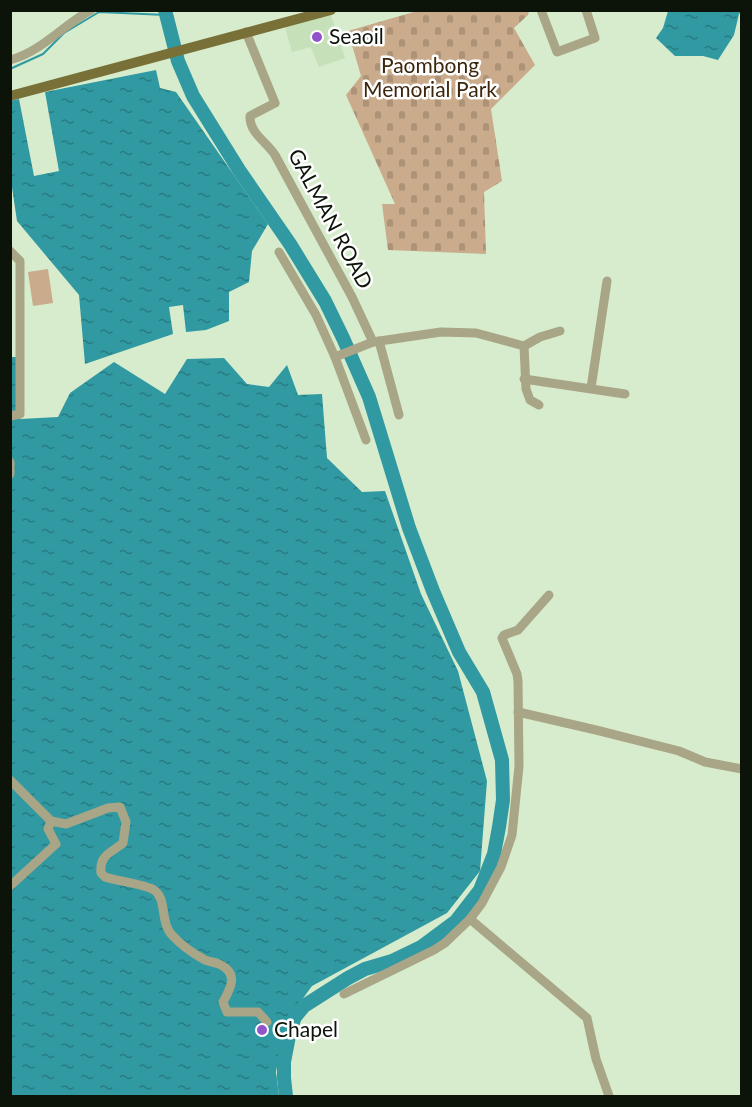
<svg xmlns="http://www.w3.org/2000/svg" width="752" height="1107" font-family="Lato,sans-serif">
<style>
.built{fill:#c6e0ba}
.green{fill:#caab8b}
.cemetery{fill:url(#cemetery-stones)}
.water{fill:url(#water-ripples)}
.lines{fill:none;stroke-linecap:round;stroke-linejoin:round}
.stream{stroke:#3099a2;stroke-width:2}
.river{stroke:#3099a2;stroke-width:14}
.minor{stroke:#a9a587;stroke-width:9}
.major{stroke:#787036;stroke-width:10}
.poi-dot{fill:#9154cb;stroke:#fff;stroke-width:2}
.labels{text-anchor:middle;stroke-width:5;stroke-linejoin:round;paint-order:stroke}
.poi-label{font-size:21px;fill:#0c1409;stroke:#fff;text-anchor:start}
.park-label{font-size:21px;fill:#3c270e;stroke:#fff}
.street-label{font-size:21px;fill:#0c1409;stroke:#fff}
</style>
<defs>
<pattern id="cemetery-stones" width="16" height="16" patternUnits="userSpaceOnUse" patternTransform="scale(1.5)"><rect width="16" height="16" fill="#caab8b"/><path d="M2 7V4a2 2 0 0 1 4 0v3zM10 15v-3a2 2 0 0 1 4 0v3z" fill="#ac9277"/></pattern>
<pattern id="water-ripples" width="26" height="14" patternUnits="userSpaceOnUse" patternTransform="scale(1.5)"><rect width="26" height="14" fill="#3099a2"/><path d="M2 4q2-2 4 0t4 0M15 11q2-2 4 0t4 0" fill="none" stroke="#277c82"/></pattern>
</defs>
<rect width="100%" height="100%" fill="#d6eccc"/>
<path class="built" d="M331 15 345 58 319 67 311 47 292 52 285 27Z"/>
<path class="green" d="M48 269 53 303 33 306 28 272Z"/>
<path class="cemetery" d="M417 11H529L528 15 514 28 535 65 491 109 502 181 484 192 486 254 388 250 382 204H395L346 95 361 76 348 31Z"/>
<g class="water">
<path d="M668 11 741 10 742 11 739 14 734 35 718 60 703 56H675L656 38 663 28Z"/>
<path d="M156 70 160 88 176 92 268 224 252 251 249 282 229 292V321L206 330 186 332 183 305 169 307 173 334 85 364 79 295 17 221 10 174V101L19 99 34 176 59 171 45 92Z"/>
<path d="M11 357H19L20 419 58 417 70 393 114 362 165 394 187 359 224 358 247 384 269 387 287 365 298 395 322 394 327 458 362 492 385 491 421 594 458 671 487 781 480 871 447 913 312 986 285 1023 276 1072 279 1096H11Z"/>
</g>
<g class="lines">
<g class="stream">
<path d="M10 69 43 54 64 33 99 12 166 15"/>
<path d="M281 1027 290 1031"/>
</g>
<path class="river" d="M165 10 178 61 193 96 239 170 290 244 325 301 343 338 369 397 409 528 433 591 459 652 483 692 502 760 503 800 499 827 494 854 480 890 456 921 421 947 392 961 365 969 348 978 304 1006 295 1017 290 1031 284 1062V1078L286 1096"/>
<g class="minor">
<path d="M541 10 557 52 595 38 586 10"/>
<path d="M246 32 275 103 250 116C249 133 267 142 275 155L352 297 373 342"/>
<path d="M10 60C41 52 63 25 91 10"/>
<path d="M10 251 20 261V414L10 416"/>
<path d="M279 252 316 315 335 357 366 440"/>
<path d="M379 341 399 415"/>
<path d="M524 346 540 337 560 331"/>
<path d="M335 357 373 342 441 332 476 333 524 346 526 389 530 400 539 405"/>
<path d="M524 379 625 394"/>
<path d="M591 388 607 281"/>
<path d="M10 462V474"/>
<path d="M518 712 596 730 679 751 705 762 742 769"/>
<path d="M10 780 51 821 66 824 108 808 120 807 126 822 123 843C111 853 99 855 101 873L105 877C117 881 144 884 154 890 167 898 160 923 172 935 181 945 194 954 205 960 210 962 214 962 219 964 239 973 231 988 223 1002L227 1012H258L267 1022"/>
<path d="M10 886 56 844 48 829 51 821"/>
<path d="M470 919 587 1018 596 1059 609 1096"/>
<path d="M344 994 434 950 445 943 470 919 482 903 501 867 512 835 519 766 518 681 517 674 502 638 504 635 518 630 549 595"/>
</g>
<path class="major" d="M10 96 331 10"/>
</g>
<g class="poi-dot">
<circle cx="317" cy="37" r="6"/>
<circle cx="262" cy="1030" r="6"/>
</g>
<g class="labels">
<g class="poi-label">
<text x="329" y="44">Seaoil</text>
<text x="274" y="1037">Chapel</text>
</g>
<g class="park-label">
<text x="430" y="73">Paombong<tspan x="430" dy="24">Memorial Park</tspan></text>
</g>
<g class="street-label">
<text transform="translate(330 219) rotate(62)" y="7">GALMAN ROAD</text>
</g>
</g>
<rect width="752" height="1107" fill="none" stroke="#0c1409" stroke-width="24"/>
</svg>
